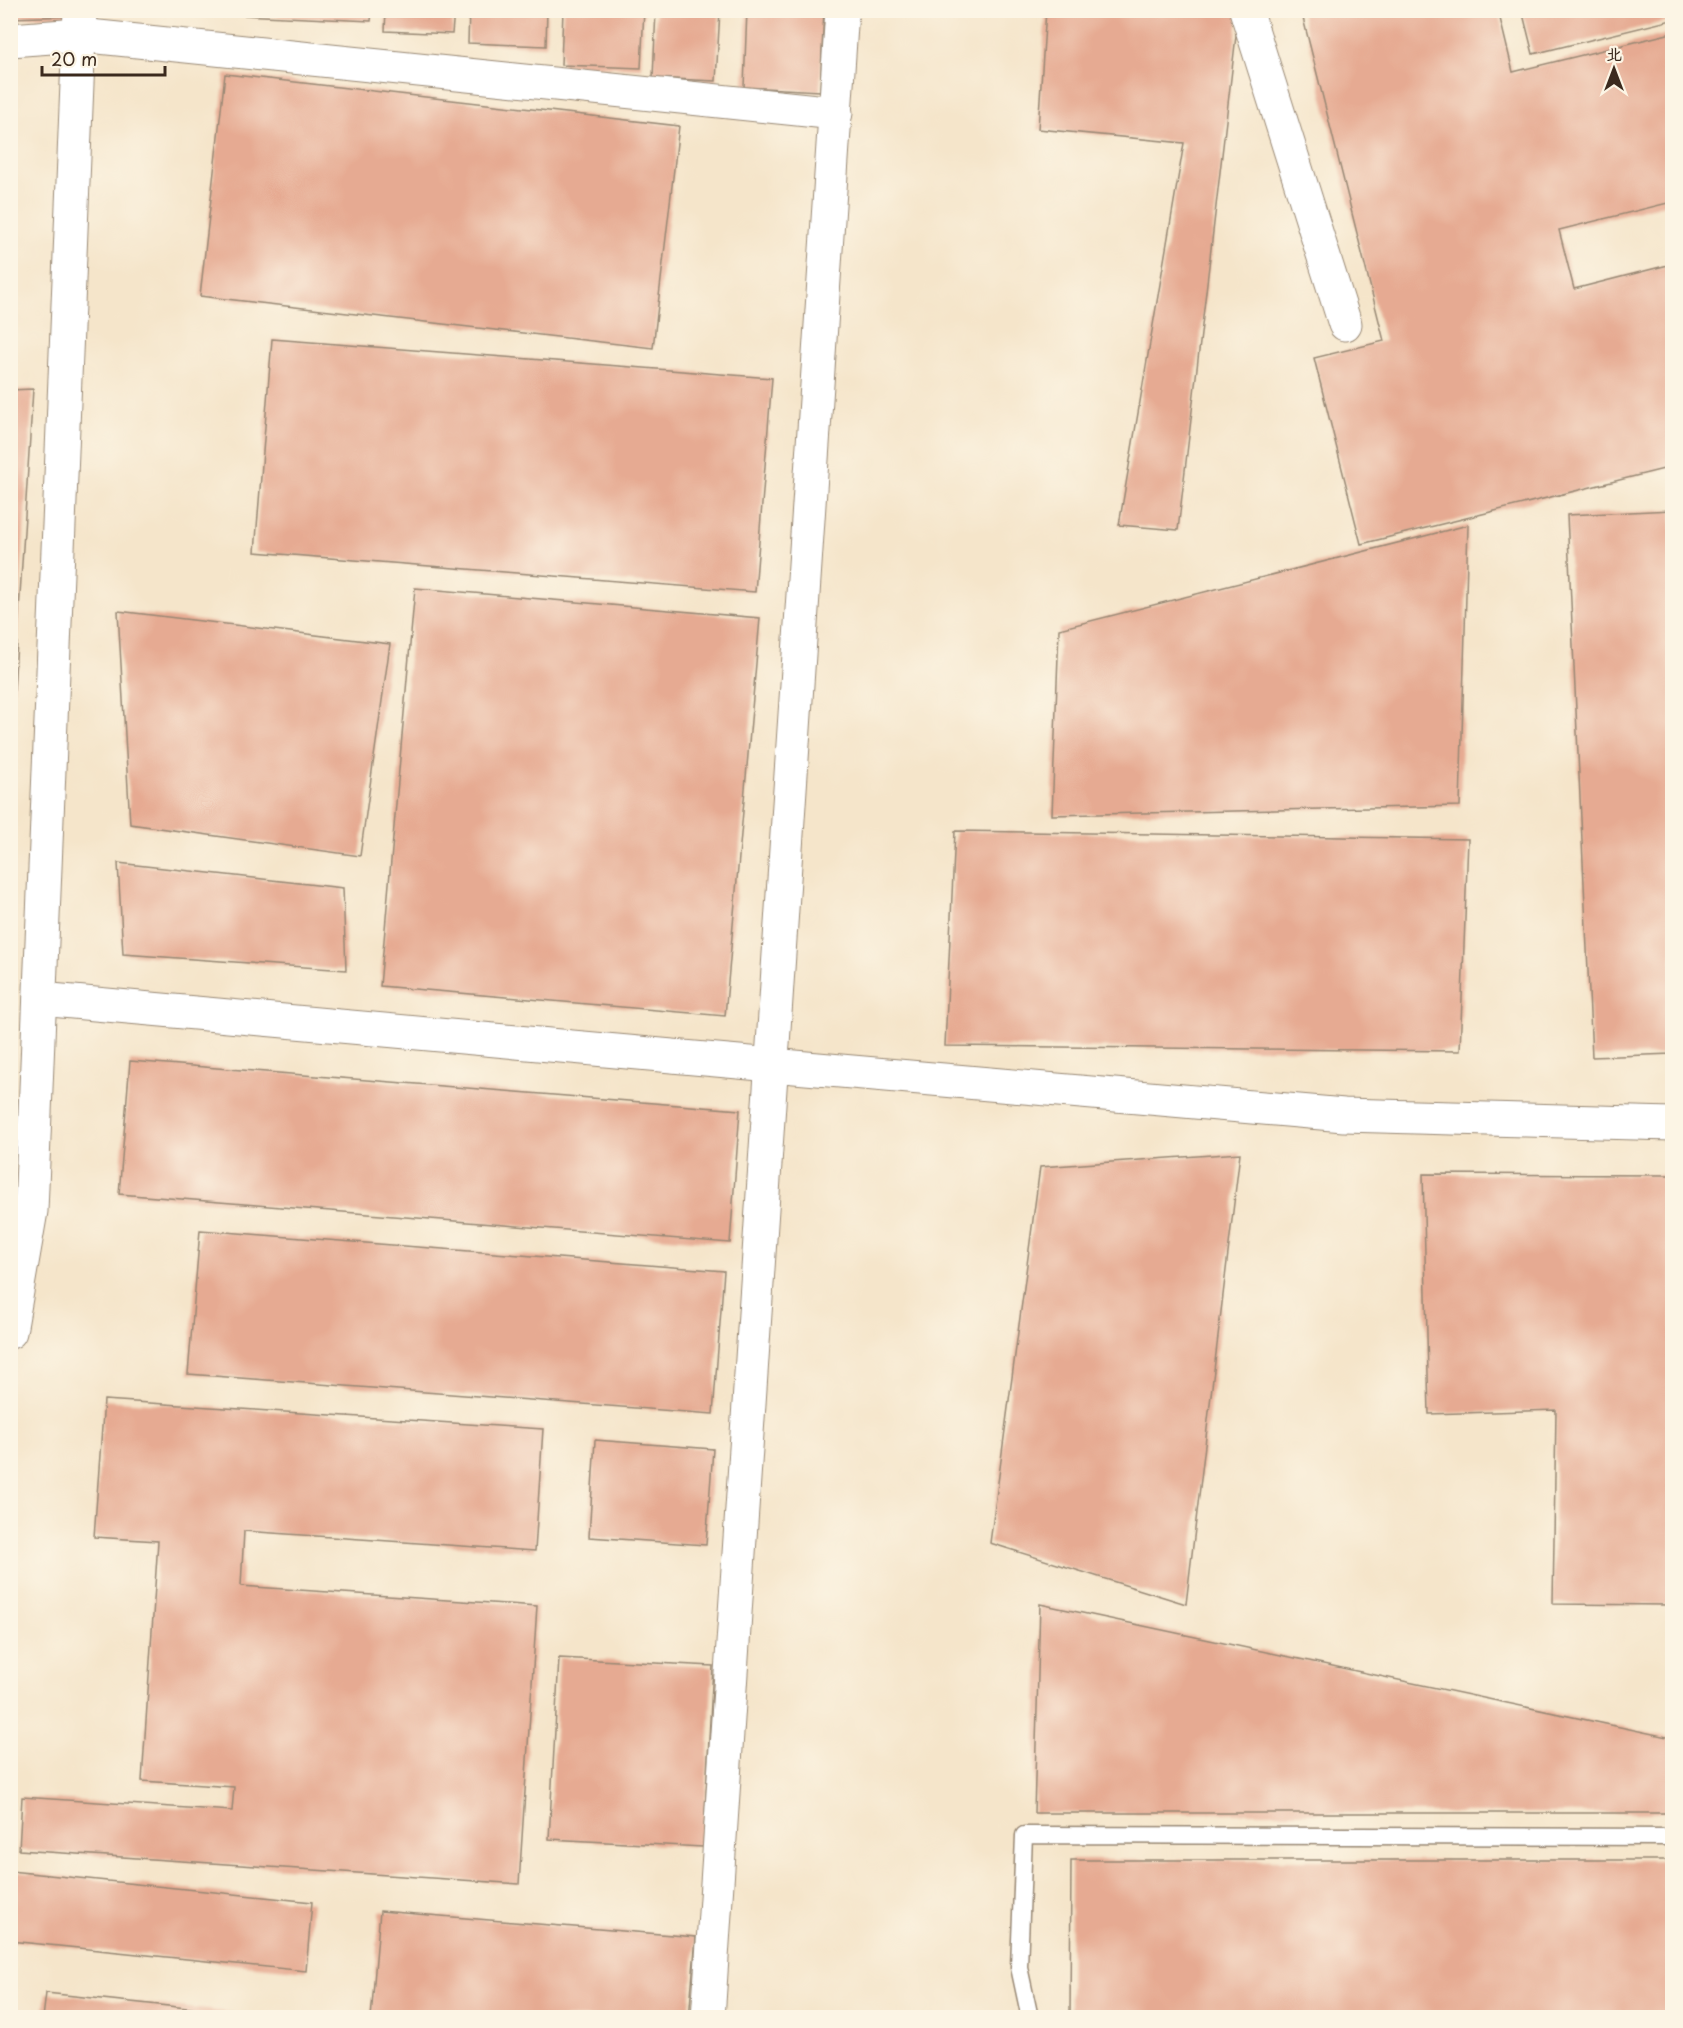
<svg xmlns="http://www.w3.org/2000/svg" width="1683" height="2028" font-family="'Playpen Sans','LXGW WenKai TC',sans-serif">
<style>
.building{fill:#e6aa92}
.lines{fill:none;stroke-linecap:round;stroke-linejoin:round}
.lane-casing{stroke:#988874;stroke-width:19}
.street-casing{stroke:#988874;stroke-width:35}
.lane{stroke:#fff;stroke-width:16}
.street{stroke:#fff;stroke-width:33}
</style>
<rect width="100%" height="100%" fill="#fcf5e5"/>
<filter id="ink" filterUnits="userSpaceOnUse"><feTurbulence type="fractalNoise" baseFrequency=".0167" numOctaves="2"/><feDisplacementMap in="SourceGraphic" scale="12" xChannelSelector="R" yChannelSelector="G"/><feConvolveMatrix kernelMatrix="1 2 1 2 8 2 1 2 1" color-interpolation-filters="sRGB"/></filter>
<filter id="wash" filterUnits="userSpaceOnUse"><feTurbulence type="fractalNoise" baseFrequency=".008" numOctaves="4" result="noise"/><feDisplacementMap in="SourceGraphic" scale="24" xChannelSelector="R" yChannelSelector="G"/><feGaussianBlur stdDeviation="1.35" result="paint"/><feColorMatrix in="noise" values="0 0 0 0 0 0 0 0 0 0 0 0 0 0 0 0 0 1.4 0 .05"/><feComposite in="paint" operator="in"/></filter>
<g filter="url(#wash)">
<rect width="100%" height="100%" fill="#f5e5ca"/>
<g id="blocks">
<g class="building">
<path d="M10 10H75V16L10 18Z"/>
<path d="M179 10H372L371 21 178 12Z"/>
<path d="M386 10H454L452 34 385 31Z"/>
<path d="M469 10H547L546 46 468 43Z"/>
<path d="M563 10H644L641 68 561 65Z"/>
<path d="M656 10H720L716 81 653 78Z"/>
<path d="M747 10H824L820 91 744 87Z"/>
<path d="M1046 10H1239L1178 530 1119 525 1184 143 1038 129Z"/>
<path d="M1301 10H1498L1513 72 1672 33V202L1559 230 1574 289 1672 264V467L1361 544 1314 358 1384 341Z"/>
<path d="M1522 10H1672V20L1533 54Z"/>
<path d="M225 74 679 126 653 348 200 296Z"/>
<path d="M272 339 772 378 755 592 255 552Z"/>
<path d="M33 389 14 690H10V390Z"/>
<path d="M1672 510V1054L1592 1057 1567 515Z"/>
<path d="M1468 525 1460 806 1052 815 1059 629Z"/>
<path d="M415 588 760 618 725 1016 380 986Z"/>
<path d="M118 611 390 644 360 856 130 824Z"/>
<path d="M955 831 1468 839 1460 1051 945 1046Z"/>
<path d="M118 863 343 888 346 970 123 954Z"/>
<path d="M130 1061 740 1110 730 1243 119 1194Z"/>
<path d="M1240 1153 1186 1604 990 1543 1040 1167Z"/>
<path d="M1423 1174 1672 1175V1605L1553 1604 1556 1410 1429 1414Z"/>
<path d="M200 1230 724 1271 713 1414 188 1374Z"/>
<path d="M104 1400 543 1429 535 1551 244 1531 241 1586 537 1606 519 1884 19 1850 22 1797 232 1811 234 1787 142 1781 158 1541 94 1537Z"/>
<path d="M595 1440 713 1449 706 1545 589 1537Z"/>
<path d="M1040 1604 1672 1738V1813H1034Z"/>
<path d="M559 1658 713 1666 703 1847 549 1839Z"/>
<path d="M1071 1860H1672V2018H1070Z"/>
<path d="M10 1871 312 1902 306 1971 10 1941Z"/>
<path d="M380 1911 696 1937 689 2018H371Z"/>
<path d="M46 1993 262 2016 261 2018H43Z"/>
</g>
</g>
</g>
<g filter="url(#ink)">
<use href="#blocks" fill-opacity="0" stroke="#988874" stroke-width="1.5"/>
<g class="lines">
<g class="lane-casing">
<path id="lane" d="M1030 2018 1019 1967 1024 1835 1672 1837"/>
</g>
<g class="street-casing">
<g id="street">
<path d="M1246 10 1345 324"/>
<path d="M10 40 79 35 836 113"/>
<path d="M40 999 772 1065 1344 1115 1672 1124"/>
<path d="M10 1332 31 1211 80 10"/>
<path d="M708 2018 842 10"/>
</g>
</g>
<use href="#lane" class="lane"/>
<use href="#street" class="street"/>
</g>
</g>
<rect width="1683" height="2028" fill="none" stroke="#fcf5e5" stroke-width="36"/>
<g transform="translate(1614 69)" stroke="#fcf5e5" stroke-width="4.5" paint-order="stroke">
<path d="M0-4.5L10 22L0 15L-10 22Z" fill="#3b2a1e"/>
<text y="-9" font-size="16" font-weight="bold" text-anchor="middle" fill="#3b2a1e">北</text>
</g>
<path d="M42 66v9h123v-9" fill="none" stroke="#3b2a1e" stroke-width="3"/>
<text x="51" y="66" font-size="18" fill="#3b2a1e" stroke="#fcf5e5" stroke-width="4.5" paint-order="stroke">20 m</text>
</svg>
